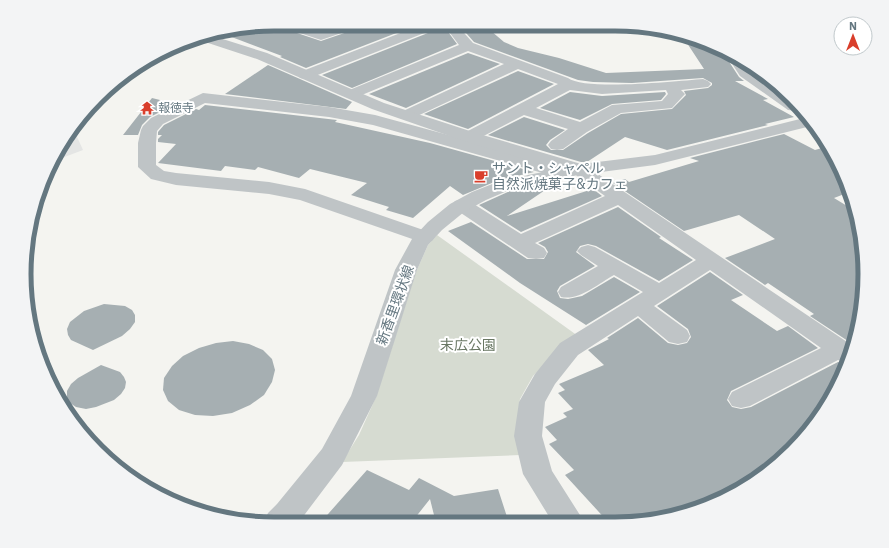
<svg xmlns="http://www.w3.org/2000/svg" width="889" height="548" font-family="'IBM Plex Sans','Noto Sans JP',sans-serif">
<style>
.built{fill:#e4e5e4}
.green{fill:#d6dbd1}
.building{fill:#a6afb2}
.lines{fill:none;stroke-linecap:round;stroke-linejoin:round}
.minor{fill:#bfc4c6;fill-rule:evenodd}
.tertiary{fill:#bfc4c6;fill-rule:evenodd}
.labels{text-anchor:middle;stroke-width:4;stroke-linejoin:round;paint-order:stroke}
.far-poi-label{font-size:12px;fill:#647780;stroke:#fff;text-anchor:start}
.poi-label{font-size:14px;fill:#647780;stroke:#fff;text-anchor:start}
.street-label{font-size:14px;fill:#647780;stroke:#fff}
.park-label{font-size:14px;fill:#697763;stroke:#fff}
.rim{fill:none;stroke:#647780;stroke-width:5}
</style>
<rect width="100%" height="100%" fill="#f4f4f0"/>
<path class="built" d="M73 128 83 150 54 161 66 135Z"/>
<path class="green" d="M437 235 578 336 565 344 533 376 520 399 515 436 520 455 342 462 359 435 376 397 416 272 428 245Z"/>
<g class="building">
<path d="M274 24H280L282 28 321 41 359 28 361 24 417 25 306 68 280 57 282 56 221 33Z"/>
<path d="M439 25H443L457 44 352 88 322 75 438 29Z"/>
<path d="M459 25H484L504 42 518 48 559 58 606 73 704 69 685 40H700L710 43 727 53 726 57 739 77 744 81H735L768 99 763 100 794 117 765 124 768 125 667 150 625 137 587 162H581L488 135 524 117 565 130 550 140 546 145 551 150H563L588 133 621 114 672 109 686 95 684 91 708 88 712 85V83L703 78 632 83 593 82 578 80 474 42Z"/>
<path d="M468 53 500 64 406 108 369 94Z"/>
<path d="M268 65 300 79 352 102 346 109 225 94Z"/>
<path d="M518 71 554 84 468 129 424 114Z"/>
<path d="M570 92 602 96 665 92 666 94 661 100 612 104 580 120 540 108Z"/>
<path d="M152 98 176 104 150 117 142 125 138 135H123Z"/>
<path d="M205 105 337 120 335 122 430 143 534 172 499 180 463 195 450 186 413 218 386 210 389 207 351 195 367 183 310 169 299 178 258 167 255 170 225 166 221 171 158 163 176 144 158 142V139L162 135H158V132L164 125 196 109 199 110Z"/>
<path d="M784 134 815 150 822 148 833 154 847 193 834 198 852 209 863 241 857 338 854 345 810 316 814 314 768 283 765 285 725 258 775 239 739 215 684 231 613 183 625 179 629 182 699 161 690 158Z"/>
<path d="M560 180 507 216 593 189 602 196 521 232 479 205 512 190Z"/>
<path d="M618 207 661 237 659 238 693 260 659 281 596 246 588 244 580 246 576 252 595 266 560 286 557 291 560 298 568 299 582 296 614 277 640 292 586 325 520 283 448 231 471 222 527 259H544L548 252 545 247 538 243Z"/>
<path d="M710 272 743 295 731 300 777 331 788 326 818 348 731 391 727 400 732 407 741 409 751 407 838 362 844 363 813 426 740 491 695 511 632 523H609L565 475 574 470 549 444 557 440 545 427 567 417 563 413 573 409 558 393 565 390 559 384 604 365 588 350 609 339 607 338 638 318 668 343 678 345 687 343 691 337 688 329 657 306Z"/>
<path d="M104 304 125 306 132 310 135 315V322L130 329 122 336 93 350 71 340 68 335 67 329 70 322 84 311Z"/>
<path d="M233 341 249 344 263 350 272 359 275 370 272 382 264 395 250 405 232 413 213 416 195 415 179 410 168 401 163 390 164 378 172 366 183 356 199 348 216 343Z"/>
<path d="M101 365 120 372 124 377 126 382 125 388 121 394 114 400 96 407 86 409 76 407 70 403 67 398V391L71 384 78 378Z"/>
<path d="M367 470 409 490 419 478 454 496 498 489 509 523H436L430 499 411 523 321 522Z"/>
</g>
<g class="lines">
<g class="minor">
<path d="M281 24H300L321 31 341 24H360L359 27 321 40 282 27Z"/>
<path d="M421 25H438L437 28 310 78 305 79 300 78 298 75 300 72Z"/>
<path d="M444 25H457L473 43 568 78C585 91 678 81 703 79L708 81 711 84 708 87 681 90 685 94 672 108 621 113 587 132 563 149 557 150 551 149 548 145 551 141 568 129 524 115 472 142 571 170 574 166 580 165 586 166 853 346 845 362 838 360 750 406 741 408 732 406 728 399 732 392 821 348 710 270 654 306 687 330 690 336 687 342 678 344 669 342 638 316 578 355 555 384 545 402 542 436 552 471 585 523H553L523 474 514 436 519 402 535 374 560 343 643 292 614 275C598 284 579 301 561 297L558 292 561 287 598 266 581 255 577 251 581 247 588 245 595 247 659 283 696 260 618 205 535 243 544 248 547 253 544 258 536 259 528 258 455 209 452 205 455 201 462 199 469 201 521 234 605 196 573 173 570 177 564 179 373 125 329 117 205 103 163 124 157 131 156 143V165L164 171 176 173 269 182 305 189 432 233 435 237 432 241 425 243 418 241 300 200 269 194 176 185 151 179 138 167V143L141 130 143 126 151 118 203 93 329 107 375 115 463 139 461 137 464 133 558 84 518 69 413 118 407 120 401 118 399 115 401 112 504 64 468 51 357 97 352 99 347 97 344 94 347 91 459 45ZM570 90 602 94 666 90 668 94 662 101 612 105 580 122 536 108Z"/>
<path d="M729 53 746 63 750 70 780 90 798 111 788 110 740 76 727 56Z"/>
</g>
<path class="tertiary" d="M210 35 267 53 384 103 476 133 581 164 655 155 804 118 811 126 655 165 578 175 512 189 486 200 464 212 442 230 428 245 417 270 377 396 342 465 299 522H264L268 513 277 504 322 449 351 396 395 270 412 239 428 222 450 204 472 192 500 181 557 169 464 141 372 109 257 59 196 39 195 37Z"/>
</g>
<defs>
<g id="temple-bare" transform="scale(1.08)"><path d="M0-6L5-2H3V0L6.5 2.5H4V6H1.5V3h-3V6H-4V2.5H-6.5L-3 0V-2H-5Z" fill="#d93e2b" stroke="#fff" stroke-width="2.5" paint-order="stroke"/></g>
<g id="cafe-bare" transform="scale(1.08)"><path d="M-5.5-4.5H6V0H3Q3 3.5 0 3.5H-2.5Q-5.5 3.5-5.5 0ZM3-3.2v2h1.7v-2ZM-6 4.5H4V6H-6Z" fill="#d93e2b" stroke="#fff" stroke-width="2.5" paint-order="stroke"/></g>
</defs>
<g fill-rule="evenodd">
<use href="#temple-bare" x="147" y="108"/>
<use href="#cafe-bare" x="481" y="176"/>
</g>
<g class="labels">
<g class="far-poi-label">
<text x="158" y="112">報徳寺</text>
</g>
<g class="poi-label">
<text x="492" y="173">サント・シャペル<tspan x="492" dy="16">自然派焼菓子&amp;カフェ</tspan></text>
</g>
<g class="street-label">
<text transform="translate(395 305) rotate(-70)" y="5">新香里環状線</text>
</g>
<g class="park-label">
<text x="468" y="350">末広公園</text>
</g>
</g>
<path d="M0 0H889V548H0ZM274 31H615A243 243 0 0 1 858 274V274A243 243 0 0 1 615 517H274A243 243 0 0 1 31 274V274A243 243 0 0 1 274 31Z" fill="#f3f4f5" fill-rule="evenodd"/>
<path class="rim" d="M274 31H615A243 243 0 0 1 858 274V274A243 243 0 0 1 615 517H274A243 243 0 0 1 31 274V274A243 243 0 0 1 274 31Z"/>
<g transform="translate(853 36)"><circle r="19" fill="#ffffff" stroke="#c1c9cc"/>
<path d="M0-3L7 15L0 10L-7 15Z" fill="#d93e2b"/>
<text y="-6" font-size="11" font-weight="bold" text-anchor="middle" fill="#647780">N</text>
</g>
</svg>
